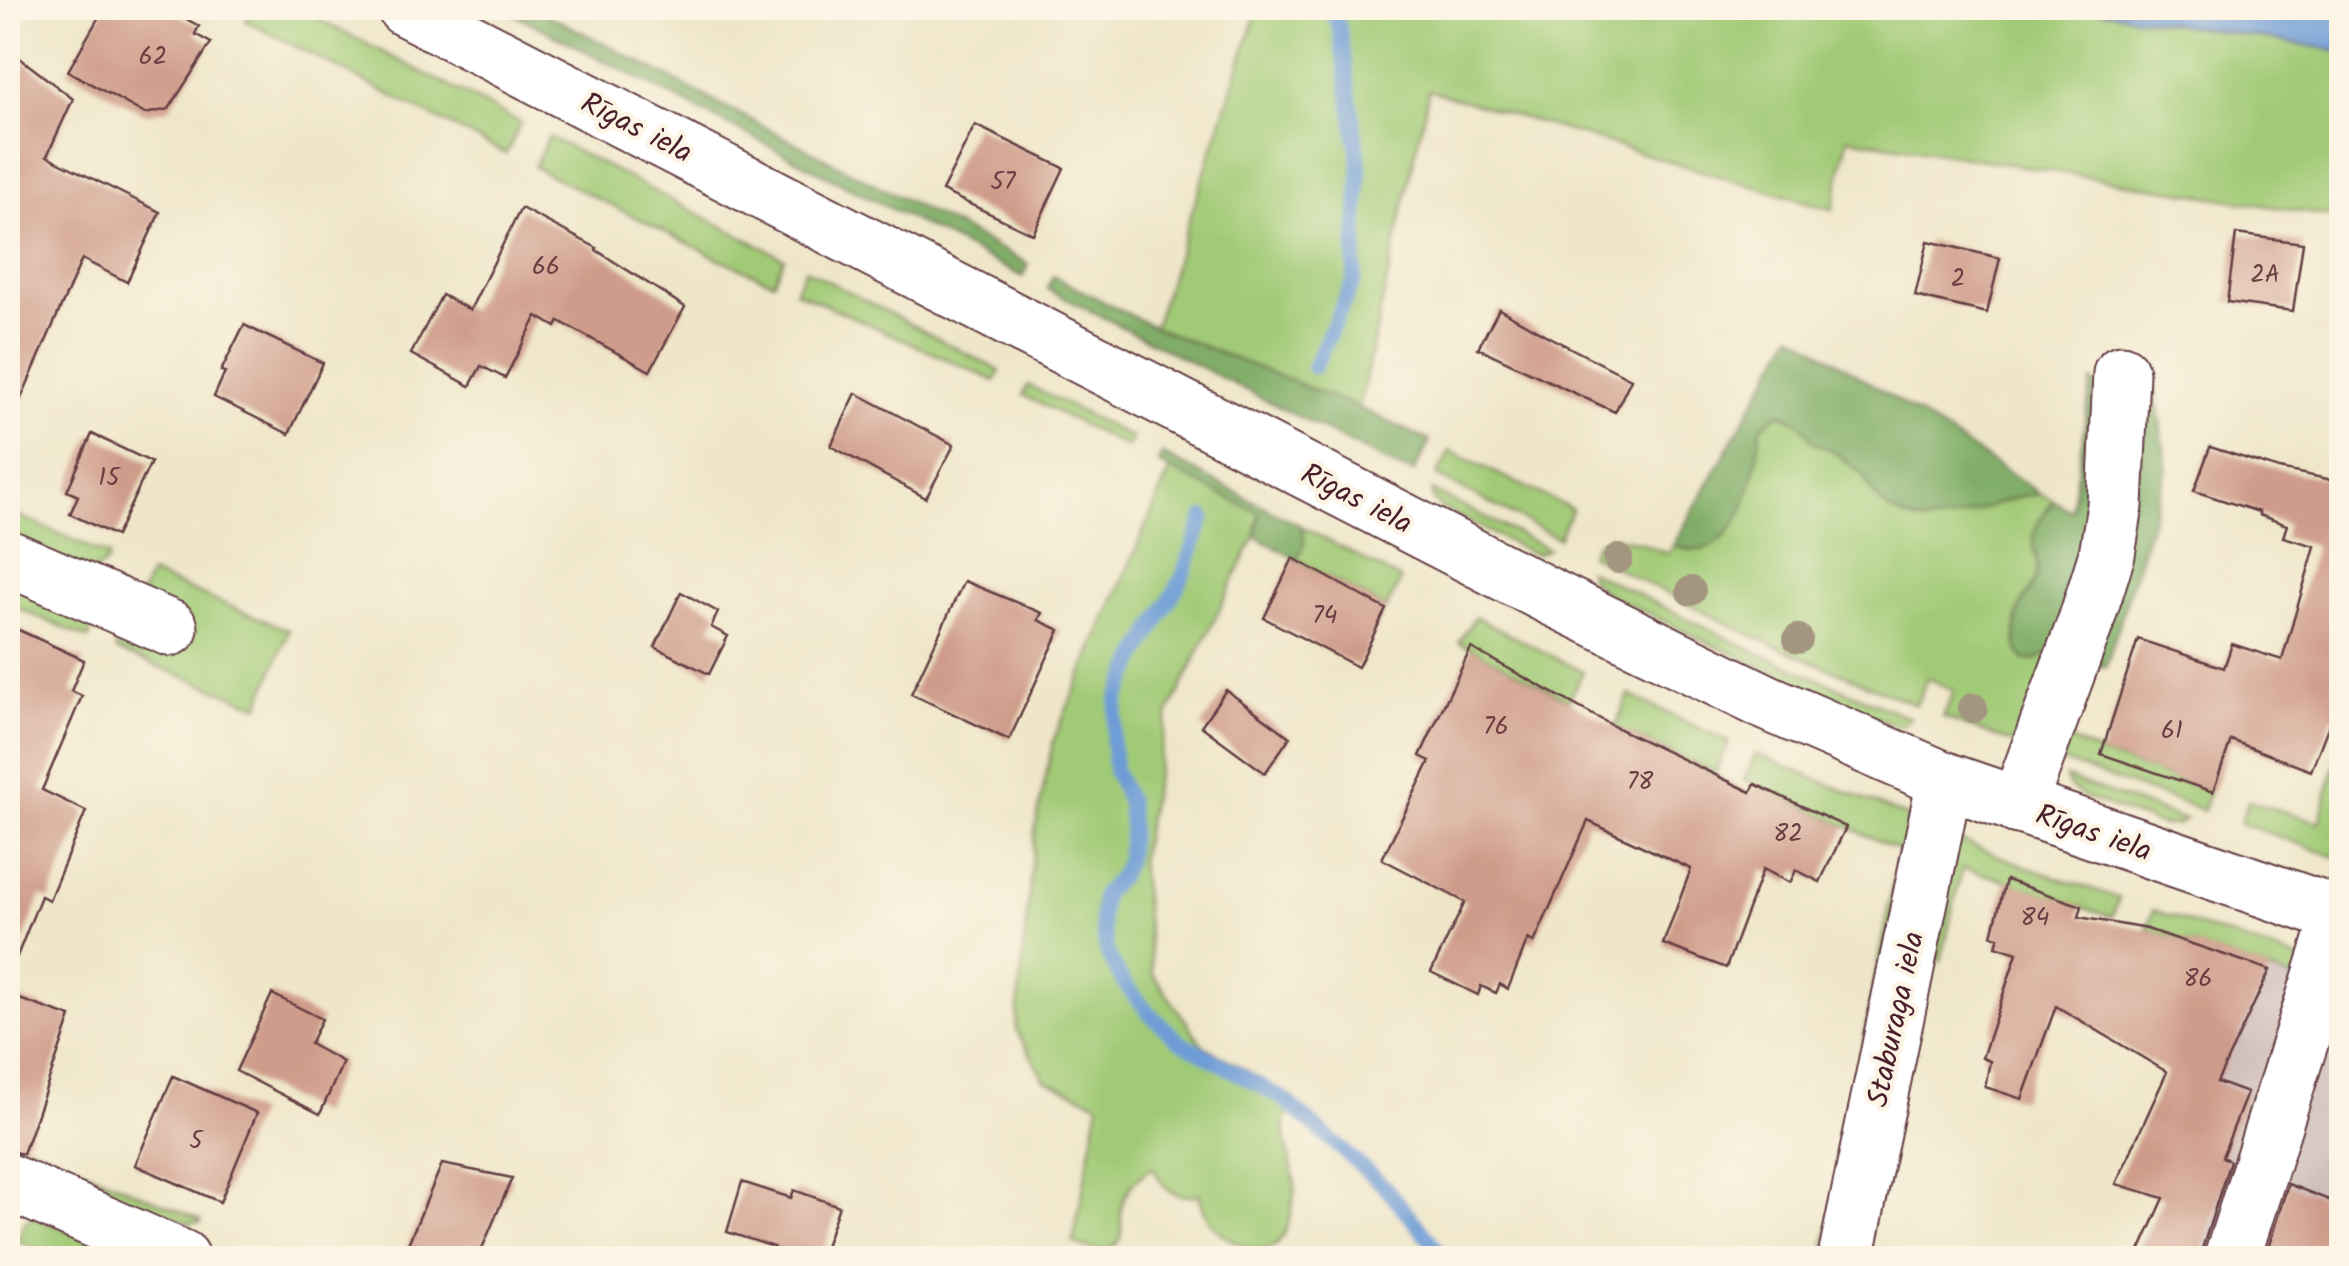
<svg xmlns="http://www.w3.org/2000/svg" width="2349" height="1266" font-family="Kalam,sans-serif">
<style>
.industrial{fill:#d0c0bc}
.green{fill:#a1ca76;stroke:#767450;stroke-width:2.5}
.forest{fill:#80ae67;stroke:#656649;stroke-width:2.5}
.water{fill:#6e9cd6;stroke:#5c5e80;stroke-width:2.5}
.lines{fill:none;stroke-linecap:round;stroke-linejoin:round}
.stream{stroke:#6e9cd6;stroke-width:15}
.building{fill:#cf9b8a}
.minor-casing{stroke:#633d43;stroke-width:59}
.major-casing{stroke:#633d43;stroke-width:59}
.minor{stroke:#fff;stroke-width:55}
.major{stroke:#fff;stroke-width:55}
.tree{fill:#a3957f}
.labels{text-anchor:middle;stroke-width:9;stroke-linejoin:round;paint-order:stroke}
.number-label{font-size:25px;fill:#6b3e43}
.street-label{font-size:30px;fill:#4a1f2b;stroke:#fcf5e5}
</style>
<rect width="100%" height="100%" fill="#fcf5e5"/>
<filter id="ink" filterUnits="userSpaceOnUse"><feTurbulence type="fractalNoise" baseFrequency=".01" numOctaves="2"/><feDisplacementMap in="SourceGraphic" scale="20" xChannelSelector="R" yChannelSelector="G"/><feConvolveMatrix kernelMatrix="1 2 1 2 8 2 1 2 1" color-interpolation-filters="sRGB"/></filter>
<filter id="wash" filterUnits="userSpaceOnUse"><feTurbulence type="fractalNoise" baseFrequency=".0048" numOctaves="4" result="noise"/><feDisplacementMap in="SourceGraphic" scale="40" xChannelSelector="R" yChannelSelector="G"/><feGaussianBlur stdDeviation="2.25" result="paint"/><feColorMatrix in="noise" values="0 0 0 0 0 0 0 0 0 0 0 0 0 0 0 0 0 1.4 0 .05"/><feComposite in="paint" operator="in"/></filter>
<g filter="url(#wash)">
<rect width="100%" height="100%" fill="#efe6c9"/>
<path class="industrial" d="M2270 970 2341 997V1258H2134Z"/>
<g class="green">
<path d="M252 8H297L521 123 506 154 246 21Z"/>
<path d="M1254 8H2083L2341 51V218L1848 138 1833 210 1429 90 1359 408 1154 327 1258 9Z"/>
<path d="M549 137 784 258 773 282 722 260 534 167Z"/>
<path d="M805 269 1000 371 995 381 795 291Z"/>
<path d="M1028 385 1132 438 1127 447 1023 395Z"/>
<path d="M1779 413 1800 423 1813 441 1840 455 1862 474 1874 495 1951 520 2021 496 2041 494 2054 501 2039 520 2035 551 2039 564 2035 581 2021 606 2023 658C2036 663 2044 656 2054 648L2014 744 1943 717 1954 691 1928 678 1916 705 1757 638 1590 555C1592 550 1595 543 1600 540 1615 531 1653 547 1668 554L1673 546 1689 550 1725 536 1743 509 1756 464 1761 427Z"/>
<path d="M1450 451 1572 509 1558 538 1437 476Z"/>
<path d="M1171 468 1260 514 1255 536 1168 715 1140 860 1152 973 1203 1045 1295 1099C1292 1106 1287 1114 1285 1121 1282 1137 1293 1166 1295 1183 1295 1196 1292 1209 1289 1222 1279 1257 1255 1254 1228 1238 1211 1228 1203 1212 1199 1194 1172 1201 1165 1188 1152 1167 1139 1177 1127 1186 1122 1204 1119 1214 1123 1226 1121 1236 1115 1257 1085 1251 1073 1242L1099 1103 1045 1080 1016 1030 1035 829 1053 741Z"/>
<path d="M1431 490 1548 549 1538 554 1531 553 1440 507 1434 501Z"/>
<path d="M8 511 109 556 107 562 96 571 8 543Z"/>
<path d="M1301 526 1401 580 1386 609 1296 559C1304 549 1305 537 1301 526Z"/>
<path d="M1588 570 1754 651 1910 718 1902 726 1892 724 1709 643 1604 592 1591 580Z"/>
<path d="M8 571 93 618 89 639 8 604Z"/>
<path d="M150 574 289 630 259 706 115 650Z"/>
<path d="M1475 617 1583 672 1569 700 1459 642Z"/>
<path d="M1629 695 1729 742 1715 773 1615 727Z"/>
<path d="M2064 737 2101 754 2210 791 2203 810 2060 761Z"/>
<path d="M2341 743 2342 850 2338 858 2240 823 2248 801 2319 822Z"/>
<path d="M1756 754 1907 817 1910 833 1823 1258 1899 850 1744 780Z"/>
<path d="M2066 778 2185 820 2177 825H2161L2086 798 2068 785Z"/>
<path d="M1961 841 2035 870 2119 898 2112 917 1994 877 1962 868 1941 961 1925 956 1955 844Z"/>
<path d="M2153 910 2310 963 2304 983 2147 929Z"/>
<path d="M8 1137 201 1220V1222L189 1223 134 1203 100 1194 46 1173 8 1147Z"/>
<path d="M31 1217 145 1258H56L17 1240 25 1222Z"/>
</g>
<g class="forest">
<path d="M502 8H535L1029 264 1023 277Z"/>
<path d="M1053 276 1154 327 1359 408 1430 441 1414 472 1397 467 1047 289Z"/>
<path d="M1793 333 1807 342 2041 494 2021 496 1951 520 1923 523 1906 518 1888 510 1874 495 1862 474 1840 456 1813 441 1800 423 1779 413 1761 427C1756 465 1748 536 1704 549 1695 552 1683 548 1673 546Z"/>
<path d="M2092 381 2104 389 2102 503 2054 648C2015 682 2011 638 2020 609 2023 599 2031 591 2035 581 2042 566 2034 558 2033 543 2033 526 2044 514 2054 501L2071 511Z"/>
<path d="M2155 388 2167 469 2106 667 2091 663 2141 394Z"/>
<path d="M1162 454 1301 526C1306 539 1305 548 1296 559L1255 536 1260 514 1158 463Z"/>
</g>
<path class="water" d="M2083 8H2341V51Z"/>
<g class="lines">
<g class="stream">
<path d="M1314 367 1354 281 1360 166 1339 27 1330 8"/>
<path d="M1204 517 1182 578 1137 658 1118 699 1112 742 1115 772 1128 800 1131 830 1127 861 1119 878 1103 894 1101 920 1107 953 1123 982 1149 1013 1178 1040 1282 1098 1385 1187 1445 1258"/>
</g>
</g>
<g id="blocks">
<g class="building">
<path d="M104 8H166L199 26 195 34 211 43 169 109 145 114 68 71Z"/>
<path d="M8 49 73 99 47 156 160 212 127 282 82 259 8 428Z"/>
<path d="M975 125 1064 168 1033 234 942 191Z"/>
<path d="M521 208 597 248 596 250 685 307 650 371 559 321 556 327 537 316 505 378 481 366 470 386 411 354 442 295 470 310Z"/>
<path d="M2236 234 2303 243 2293 311 2227 302Z"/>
<path d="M1928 241 2000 258 1987 313 1915 296Z"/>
<path d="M1499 309 1549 337 1631 379 1615 412 1478 348Z"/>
<path d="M244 325 323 363 289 434 214 397 225 372 221 371Z"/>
<path d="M856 393 954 445 926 498 831 446Z"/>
<path d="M92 434 151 462 116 536 70 514 78 496 67 491Z"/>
<path d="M2210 447 2279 469 2342 482V720L2332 717 2311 771 2231 740 2213 792 2101 754 2138 639 2224 668 2232 644 2282 660 2315 546 2283 537 2287 525 2259 515V512L2194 491Z"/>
<path d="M1293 558 1386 609 1358 667 1264 618Z"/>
<path d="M964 581 1042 613 1038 620 1060 630 1009 740 911 694Z"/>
<path d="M681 592 718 612 711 627 728 636 709 674 655 647Z"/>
<path d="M8 625 84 660 71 691 82 696 42 790 86 811 49 900 41 896 10 974 8 973Z"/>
<path d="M1471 648 1615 727 1751 792 1755 784 1846 827 1820 882 1796 870 1790 883 1763 869 1726 968 1663 944 1691 869 1588 821 1534 943 1528 939 1508 989 1500 984 1496 993 1481 986 1478 995 1431 972 1465 902 1382 859 1430 761 1420 756Z"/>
<path d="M1226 690 1290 737 1265 773 1201 726Z"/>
<path d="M2006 880 2082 906 2079 917 2147 929 2270 970 2217 1082 2247 1093 2222 1157 2230 1161 2202 1249V1258H2137L2164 1198 2116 1184 2167 1072 2056 1006 2022 1099 1985 1087 1990 1061 1982 1058 2017 953 1996 946 1999 937 1992 935Z"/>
<path d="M272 994 322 1019 310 1044 343 1062 320 1114 236 1071Z"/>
<path d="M8 995 71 1017 23 1154 8 1151Z"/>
<path d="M173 1076 257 1113 220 1202 135 1165Z"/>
<path d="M442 1164 512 1178 478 1258H402Z"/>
<path d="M742 1182 791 1198 794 1190 839 1206 821 1258H770L774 1247 727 1232Z"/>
<path d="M2288 1184 2342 1205V1258H2265Z"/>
</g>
</g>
</g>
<g filter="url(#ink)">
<use href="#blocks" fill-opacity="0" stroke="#633d43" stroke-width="2.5"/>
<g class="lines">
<g class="minor-casing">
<g id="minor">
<path d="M8 558 170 628"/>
<path d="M2018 806 2086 621 2107 554 2115 506 2121 373"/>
<path d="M8 1182 182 1258"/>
<path d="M1846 1258 1945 780"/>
<path d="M2232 1258 2340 916"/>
</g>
</g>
<g class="major-casing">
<path id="major" d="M405 8 1549 596 1766 702 1945 780 2342 916"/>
</g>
<use href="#minor" class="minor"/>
<use href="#major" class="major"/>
</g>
<g class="tree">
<circle cx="1618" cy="559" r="15"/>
<circle cx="1691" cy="591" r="15"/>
<circle cx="1798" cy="639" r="15"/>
<circle cx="1973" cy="708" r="15"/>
</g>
</g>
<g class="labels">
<g class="number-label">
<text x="153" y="64">62</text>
<text x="1003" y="189">57</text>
<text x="546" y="274">66</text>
<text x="2265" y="282">2A</text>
<text x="1958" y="286">2</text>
<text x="109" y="485">15</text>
<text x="1325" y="623">74</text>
<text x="1496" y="734">76</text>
<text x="2172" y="738">61</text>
<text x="1640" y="789">78</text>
<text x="1788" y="841">82</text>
<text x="2035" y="925">84</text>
<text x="2198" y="986">86</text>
<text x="196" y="1148">5</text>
</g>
<g class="street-label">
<text transform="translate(637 127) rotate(27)" y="10">Rīgas iela</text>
<text transform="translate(1357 498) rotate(27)" y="10">Rīgas iela</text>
<text transform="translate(2094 832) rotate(19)" y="10">Rīgas iela</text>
<text transform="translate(1895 1019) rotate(-78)" y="10">Staburaga iela</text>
</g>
</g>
<rect width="2349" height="1266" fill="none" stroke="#fcf5e5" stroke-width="40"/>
</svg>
